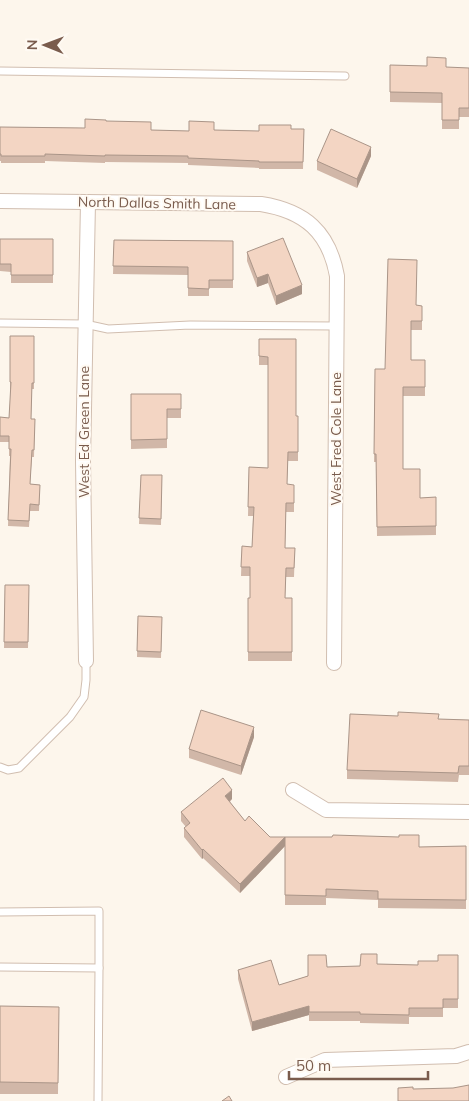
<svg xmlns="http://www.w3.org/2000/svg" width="469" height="1101" font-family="Mulish,sans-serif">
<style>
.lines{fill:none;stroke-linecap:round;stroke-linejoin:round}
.service-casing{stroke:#d1beb0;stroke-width:9}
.minor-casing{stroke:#d1beb0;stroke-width:16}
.service{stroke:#fff;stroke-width:7}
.minor{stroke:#fff;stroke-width:14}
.wall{fill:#d1b7a8}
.shaded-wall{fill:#aa9588}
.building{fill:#f3d5c3;stroke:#aa9588}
.labels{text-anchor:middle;stroke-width:4;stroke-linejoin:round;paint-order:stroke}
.street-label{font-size:14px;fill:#7a5c4d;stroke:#fffaf3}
</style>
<rect width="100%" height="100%" fill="#fdf6ec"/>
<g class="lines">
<g class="service-casing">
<g id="service">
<path d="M0 71 345 76"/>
<path d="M0 323 85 324 108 329 190 325 337 326"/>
<path d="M0 767 8 770 19 768 70 717 84 697 86 680V661"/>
<path d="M0 912 99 911V968"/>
<path d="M0 967 99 968 98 1101"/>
</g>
</g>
<g class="minor-casing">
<g id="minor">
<path d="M0 201 261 204C305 211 329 232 337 276L334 663"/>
<path d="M86 661 83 461 88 202"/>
<path d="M293 790 326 810 469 812"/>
<path d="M286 1077 325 1060 456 1056 469 1052"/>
</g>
</g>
<use href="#service" class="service"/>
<use href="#minor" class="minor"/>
</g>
<g class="wall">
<path d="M390 65 469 68V117H459V129H442V103L390 102Z"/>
<path d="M106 121 151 130 189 131 214 130 259 131 304 129 303 169H259V168L188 165V163L105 162V163L45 161V163H1V161H0V127L85 128Z"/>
<path d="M371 156 357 188 317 170V161Z"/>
<path d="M0 239H53V283H11V272L0 271Z"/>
<path d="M114 240 233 241V288H209V296H188V275L113 274Z"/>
<path d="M247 252 302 294 276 305 268 283 257 287 247 261Z"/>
<path d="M416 305 422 306V330H411V360H425V396H403V469L420 498 436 497V535L377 536 376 462H374L375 369H385Z"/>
<path d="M10 336H34V389H32L31 419H35L34 457H32L30 484 40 485 39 511H30L29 527 8 526 10 456H9V442H0V417L9 418 11 389H10Z"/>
<path d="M259 339H296V416H298V461H288L287 484 294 493V512H286L285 548H295L294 577H286L285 598H292V661H248V598H250V576H241L242 546 252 547 253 516H248L249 467 268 468V365H259Z"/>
<path d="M131 394H181V418H167V448L131 449Z"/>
<path d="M141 475H162L161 525 139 524Z"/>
<path d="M5 585H29L28 648H4Z"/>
<path d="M138 616 162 617 161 658 137 657Z"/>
<path d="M439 719 469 720V775H459L458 782 347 779V770Z"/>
<path d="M254 737 241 775 189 758V749Z"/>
<path d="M232 799 230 802 245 821 270 837 419 847 466 846V909L378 908V900L326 898V905H285V846L240 893 203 858 202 859 184 837V828L186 827 181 821V812Z"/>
<path d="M458 955V1008H443V1017H409V1024L360 1023V1021H309V1015L252 1031 238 979V970L279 985 308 976 327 967 360 966 377 964 418 965 438 961Z"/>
<path d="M0 1006 59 1007 58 1094H0Z"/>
</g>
<g class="shaded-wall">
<path d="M371 147V156L357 188V179Z"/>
<path d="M268 274V283L257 287V278Z"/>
<path d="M302 285V294L276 305V296Z"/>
<path d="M254 727V737L241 775V766Z"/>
<path d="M232 790V799L225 805V796Z"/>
<path d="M285 837V846L240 893V884Z"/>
<path d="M203 849V858L202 859V850Z"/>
<path d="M309 1006V1015L252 1031V1022Z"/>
</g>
<g class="building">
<path d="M427 57 446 58V67L469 68V108H459V120H442V93L390 92V65L427 66Z"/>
<path d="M85 119 106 120V121L151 122V130L189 131V121L214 122V130L259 131V125H291V129H304L303 162H259V161L188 158V156L105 155V156L45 154V156H1V154H0V127L85 128Z"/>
<path d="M331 129 371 147 357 179 317 161Z"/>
<path d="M283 238 302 285 276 296 268 274 257 278 247 252Z"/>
<path d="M0 239H53V275H11V264H0Z"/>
<path d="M114 240 233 241V280H209V289L188 288V267L113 266Z"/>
<path d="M388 259 417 260 416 305 422 306V321H411V360H425V387H403V469H420V498L436 497V526L377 527 376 454H374L375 369H385Z"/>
<path d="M10 336H34V383H32L31 419H35L34 450H32L30 484 40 485 39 505 30 504 29 521 8 520 11 449H9V436H0V417L9 418 11 382H10Z"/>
<path d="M259 339H296V416H298V452H288L287 484 294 485V503H286L285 548H295L294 568H286L285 598H292V652H248V598H250V567H241L242 546 252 547 254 507H248L249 467 268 468V357L259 356Z"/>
<path d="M131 394H181V409H167V439L131 440Z"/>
<path d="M141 475H162L161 519 139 518Z"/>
<path d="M5 585H29L28 642H4Z"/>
<path d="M138 616 162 617 161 652 137 651Z"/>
<path d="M201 710 254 727 241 766 189 749Z"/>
<path d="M398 712 439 714 438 719 469 720V766H459L458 773 347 770 350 714 398 716Z"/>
<path d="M223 778 232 790 225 796 245 821 249 816 270 837H332L333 835 399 837V835H419V847L466 846V900L378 899V891L326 889V896L285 895V837L240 884 203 849 202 850 184 828 190 823 181 812Z"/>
<path d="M361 954H377V964L418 965V961H438V955H458V999H443V1008H409V1015L360 1014V1012H309V1006L252 1022 238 970 271 960 279 985 308 976V955H326L327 967 360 966Z"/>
<path d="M0 1006 59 1007 58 1083 0 1082Z"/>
<path d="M469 1085V1101H398V1088L413 1087V1089L453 1088Z"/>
<path d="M229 1096 232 1101H222Z"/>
</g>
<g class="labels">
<g class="street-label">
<text transform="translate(157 203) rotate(1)" y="5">North Dallas Smith Lane</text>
<text transform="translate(84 432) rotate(-90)" y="5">West Ed Green Lane</text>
<text transform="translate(336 439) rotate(-90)" y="5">West Fred Cole Lane</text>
</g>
</g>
<g transform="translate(45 45) rotate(271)" stroke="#fffaf3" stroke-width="4" paint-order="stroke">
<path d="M0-4L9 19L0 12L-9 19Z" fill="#7a5c4d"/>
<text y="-8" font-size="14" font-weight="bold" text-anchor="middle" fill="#7a5c4d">N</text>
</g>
<path d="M289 1071v8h139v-8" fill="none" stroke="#7a5c4d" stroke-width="2.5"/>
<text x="296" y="1071" font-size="15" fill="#7a5c4d" stroke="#fffaf3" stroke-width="4" paint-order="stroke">50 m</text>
</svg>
